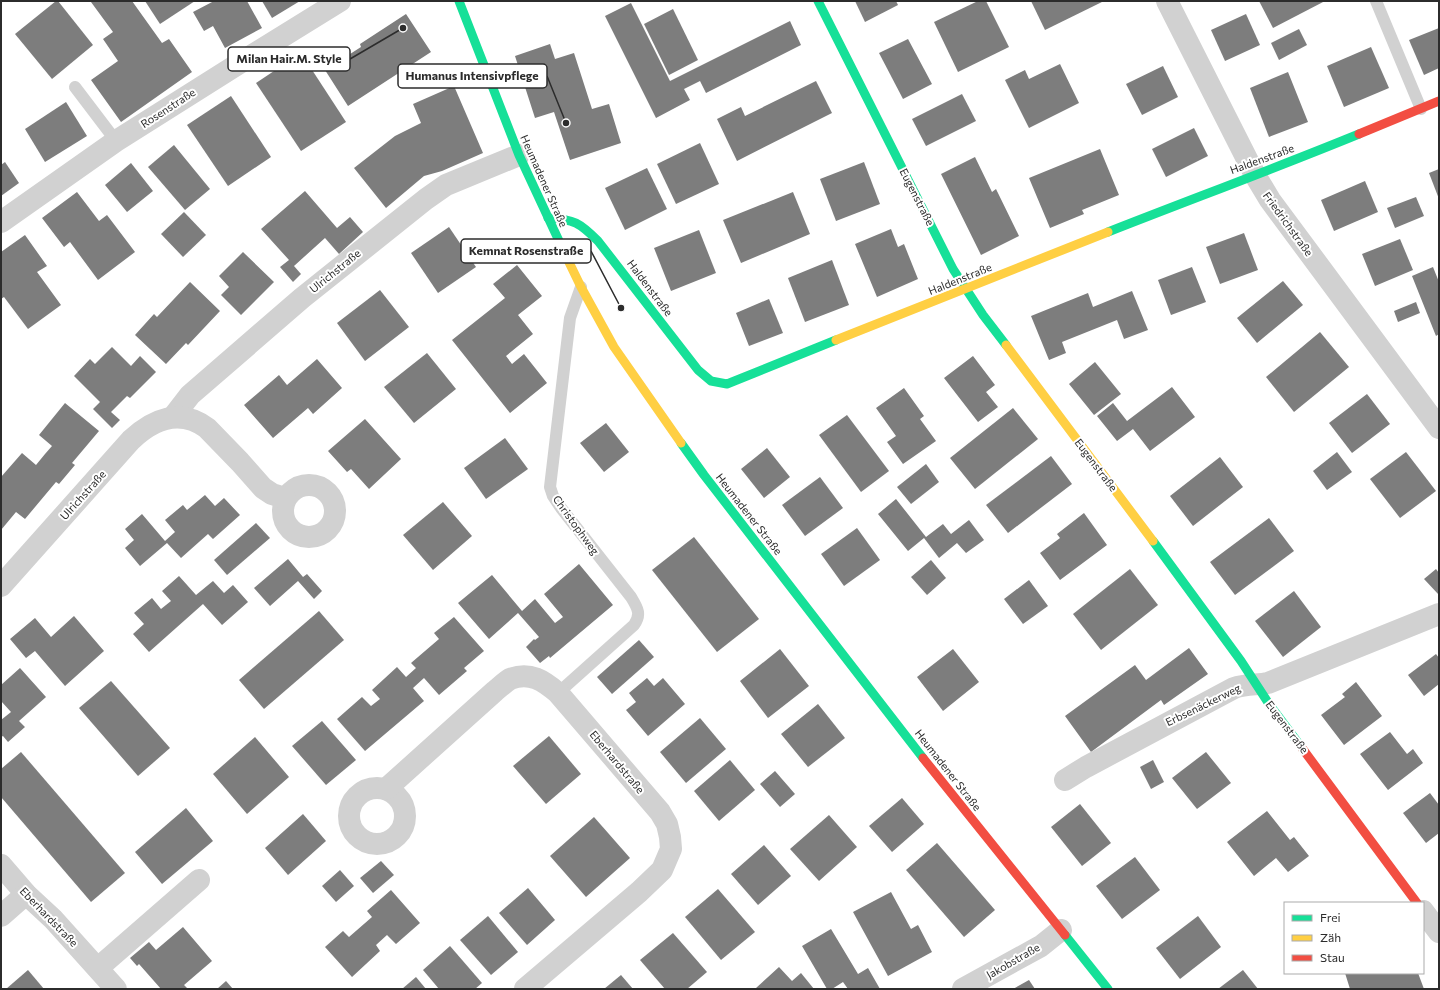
<svg xmlns="http://www.w3.org/2000/svg" width="1440" height="990" font-family="Commissioner,sans-serif">
<style>
.building{fill:#7d7d7d}
.lines{fill:none;stroke-linecap:round;stroke-linejoin:round}
.lane{stroke:#d1d1d1;stroke-width:12}
.street{stroke:#d1d1d1;stroke-width:22}
.fast{stroke:#16e098;stroke-width:9}
.slow{stroke:#ffcf43;stroke-width:9}
.jam{stroke:#f24e42;stroke-width:9}
.labels{text-anchor:middle;stroke-width:4;stroke-linejoin:round;paint-order:stroke}
.street-label{font-size:11px;fill:#2c2c2c;stroke:#fff}
.leader{fill:none;stroke:#2c2c2c;stroke-width:1.5}
.callout-dot{fill:#2c2c2c;stroke:#fff;stroke-width:1.5}
.callout{fill:#fff;stroke:#2c2c2c;stroke-width:1.5}
.callout-label{font-size:12px;text-anchor:middle;font-weight:bold;fill:#2c2c2c}
</style>
<rect width="100%" height="100%" fill="#fff"/>
<g class="building">
<path d="M56 1H58L93 45 52 79 15 34Z"/>
<path d="M93 1H132L162 43 169 39 192 72 121 122 91 80 118 61 103 39 113 32 91 2Z"/>
<path d="M145 1H195L160 24Z"/>
<path d="M214 1H247L262 28 225 48 213 26 204 31 193 12Z"/>
<path d="M262 1H300L272 18Z"/>
<path d="M855 1H896L898 5 865 22Z"/>
<path d="M978 1H986L1009 47 958 72 934 22Z"/>
<path d="M1031 1H1104L1045 30Z"/>
<path d="M1259 1H1325L1273 28Z"/>
<path d="M631 3 670 81 790 21 801 45 706 93 700 81 684 89 690 100 656 118 605 16Z"/>
<path d="M673 9 698 60 669 75 644 24Z"/>
<path d="M406 14 431 52 348 106 325 70 361 47 360 44Z"/>
<path d="M1246 14 1260 45 1225 61 1211 30Z"/>
<path d="M1439 28V68L1424 75 1409 40Z"/>
<path d="M1299 29 1307 45 1279 60 1271 43Z"/>
<path d="M908 39 932 84 903 99 879 53Z"/>
<path d="M550 44 555 59 574 53 592 109 609 104 621 143 570 160 554 112 535 118 515 56Z"/>
<path d="M1371 47 1389 88 1344 107 1327 66Z"/>
<path d="M301 53 346 122 301 151 256 83Z"/>
<path d="M1060 64 1079 103 1029 128 1005 80 1025 70 1029 79Z"/>
<path d="M1163 66 1178 97 1142 115 1126 84Z"/>
<path d="M1288 72 1308 122 1269 137 1250 88Z"/>
<path d="M816 81 832 113 737 161 717 119 741 107 745 116Z"/>
<path d="M454 86 483 153 442 171 424 176 386 208 354 168 395 136 421 123 413 104Z"/>
<path d="M962 94 976 121 926 146 912 119Z"/>
<path d="M231 96 271 157 228 186 187 125Z"/>
<path d="M66 102 87 136 45 162 25 129Z"/>
<path d="M1194 128 1208 156 1166 177 1152 149Z"/>
<path d="M700 143 719 184 676 204 657 164Z"/>
<path d="M174 145 210 189 185 210 148 167Z"/>
<path d="M1100 149 1119 195 1082 210 1084 214 1050 228 1029 178Z"/>
<path d="M975 157 992 192 996 189 1019 236 981 255 941 174Z"/>
<path d="M5 162 19 183 1 196V165Z"/>
<path d="M864 162 880 204 836 221 820 179Z"/>
<path d="M131 163 153 191 127 212 105 185Z"/>
<path d="M647 168 667 209 625 230 605 188Z"/>
<path d="M1439 169V199L1429 173Z"/>
<path d="M1365 181 1378 212 1334 231 1321 200Z"/>
<path d="M305 191 337 228 350 217 363 232 339 254 325 238 294 266 301 274 293 282 280 267 289 260 261 229Z"/>
<path d="M77 192 99 221 107 215 135 252 98 280 70 242 64 247 42 218Z"/>
<path d="M793 192 810 234 741 263 723 220Z"/>
<path d="M1416 197 1424 216 1395 228 1387 208Z"/>
<path d="M184 212 206 235 183 257 161 234Z"/>
<path d="M449 227 476 267 438 293 411 253Z"/>
<path d="M891 229 898 247 904 244 918 279 877 297 855 244Z"/>
<path d="M699 230 716 273 671 291 654 248Z"/>
<path d="M1244 233 1258 270 1220 284 1206 247Z"/>
<path d="M25 235 47 266 37 272 61 305 28 329 4 297 1 299V252Z"/>
<path d="M1400 239 1413 270 1375 286 1362 254Z"/>
<path d="M243 252 274 282 241 315 221 295 229 287 219 276Z"/>
<path d="M832 260 849 305 805 322 788 278Z"/>
<path d="M517 265 542 296 518 315 533 334 506 356 512 364 524 354 547 383 510 413 452 340 505 298 493 284Z"/>
<path d="M1192 267 1206 302 1171 315 1158 280Z"/>
<path d="M1433 267 1439 282V334L1436 336 1412 276Z"/>
<path d="M1283 281 1303 305 1257 343 1237 318Z"/>
<path d="M190 282 220 311 188 345 186 343 166 364 135 335 154 314 157 317Z"/>
<path d="M380 290 409 327 365 361 337 323Z"/>
<path d="M1132 291 1148 330 1124 339 1117 320 1062 342 1066 353 1049 360 1031 316 1088 293 1093 307Z"/>
<path d="M769 299 783 333 749 346 736 313Z"/>
<path d="M1416 302 1420 313 1398 322 1394 311Z"/>
<path d="M1320 332 1349 367 1294 412 1266 377Z"/>
<path d="M112 347 131 366 140 356 156 372 130 398 127 396 111 412 120 420 112 428 93 409 100 402 74 376 90 359 95 364Z"/>
<path d="M427 353 456 389 414 423 384 387Z"/>
<path d="M973 356 995 385 986 392 998 407 978 422 944 378Z"/>
<path d="M317 359 342 388 313 414 308 408 273 438 244 405 279 375 287 385Z"/>
<path d="M1095 362 1121 394 1094 415 1069 384Z"/>
<path d="M1172 387 1195 417 1150 451 1133 429 1117 441 1097 416 1113 403 1127 421Z"/>
<path d="M904 388 924 416 920 419 936 441 903 464 887 442 896 436 876 408Z"/>
<path d="M1367 394 1390 424 1352 453 1329 423Z"/>
<path d="M65 403 99 431 72 463 75 465 59 484 56 482 25 519 16 512 1 530V477L22 453 36 465 45 454 52 446 39 435Z"/>
<path d="M1013 408 1038 439 975 489 950 458Z"/>
<path d="M847 415 889 471 861 492 819 435Z"/>
<path d="M365 419 401 459 369 489 351 469 347 472 328 451Z"/>
<path d="M606 423 629 452 604 472 580 443Z"/>
<path d="M505 438 528 469 486 499 464 468Z"/>
<path d="M767 448 790 477 764 498 741 469Z"/>
<path d="M1337 452 1352 472 1327 490 1313 471Z"/>
<path d="M1406 452 1436 491 1400 518 1370 479Z"/>
<path d="M1051 456 1072 484 1008 533 986 505Z"/>
<path d="M1220 457 1243 487 1193 526 1170 496Z"/>
<path d="M926 464 939 482 911 504 897 487Z"/>
<path d="M820 477 843 508 805 536 782 505Z"/>
<path d="M205 495 215 506 224 498 240 515 213 539 208 534 181 558 167 543 140 566 125 548 134 540 125 529 142 514 165 541 175 532 165 520 183 505 187 510Z"/>
<path d="M896 499 926 537 943 524 951 534 969 520 984 540 966 553 957 543 939 558 924 538 908 551 878 514Z"/>
<path d="M443 502 472 536 433 570 403 535Z"/>
<path d="M1084 513 1107 545 1060 580 1040 553 1060 538 1057 534Z"/>
<path d="M1269 518 1294 551 1235 595 1210 562Z"/>
<path d="M256 523 270 538 227 575 214 560Z"/>
<path d="M857 528 880 560 844 586 821 554Z"/>
<path d="M694 537 759 619 717 652 652 570Z"/>
<path d="M288 559 303 577 307 574 322 591 314 599 298 581 270 606 254 588Z"/>
<path d="M931 560 946 578 927 595 911 577Z"/>
<path d="M579 564 613 605 550 658 549 656 540 663 526 647 534 639 535 640 539 637 518 613 489 639 458 603 492 575 522 611 535 599 555 623 563 617 544 594Z"/>
<path d="M1130 569 1158 605 1101 650 1073 614Z"/>
<path d="M1436 569 1439 573V595L1424 579Z"/>
<path d="M179 576 196 595 213 581 224 593 233 585 248 602 222 625 203 604 149 652 133 634 144 624 134 613 152 598 161 609 171 601 162 591Z"/>
<path d="M1029 580 1048 606 1023 624 1004 599Z"/>
<path d="M1294 591 1321 627 1283 657 1255 621Z"/>
<path d="M319 611 344 640 264 709 239 680Z"/>
<path d="M74 616 104 651 65 686 35 651 26 658 10 639 35 618 51 637Z"/>
<path d="M454 617 484 651 464 668 467 671 439 695 424 678 413 688 424 701 365 751 337 719 362 697 371 706 380 699 372 690 397 667 406 677 416 668 411 663 439 639 434 633Z"/>
<path d="M639 640 654 657 612 694 597 677Z"/>
<path d="M1189 648 1208 674 1164 705 1161 700 1091 752 1065 716 1135 665 1146 680Z"/>
<path d="M780 649 809 686 768 718 740 681Z"/>
<path d="M953 649 979 682 943 711 917 677Z"/>
<path d="M1436 654 1439 658V684L1424 696 1408 675Z"/>
<path d="M20 668 46 697 19 721 25 727 8 742 3 736 1 737V720L11 712 1 701V685Z"/>
<path d="M647 678 654 686 663 678 685 704 648 736 626 710 636 702 629 693Z"/>
<path d="M111 681 170 748 138 776 79 708Z"/>
<path d="M1356 682 1382 716 1344 745 1321 715 1345 697 1342 694Z"/>
<path d="M818 704 845 738 808 767 781 734Z"/>
<path d="M700 718 726 749 686 783 660 752Z"/>
<path d="M322 721 356 760 326 785 292 746Z"/>
<path d="M1390 732 1407 754 1413 749 1423 763 1388 790 1360 754Z"/>
<path d="M549 736 581 774 546 804 513 766Z"/>
<path d="M255 737 289 777 247 814 213 774Z"/>
<path d="M21 752 125 873 91 902 1 797V769Z"/>
<path d="M1206 752 1231 783 1197 809 1172 778Z"/>
<path d="M730 760 755 790 719 821 694 791Z"/>
<path d="M1153 760 1164 782 1151 789 1140 767Z"/>
<path d="M775 771 795 794 780 807 760 784Z"/>
<path d="M1430 793 1439 805V833L1426 843 1403 813Z"/>
<path d="M902 798 924 824 892 852 869 826Z"/>
<path d="M1080 804 1111 843 1082 866 1051 827Z"/>
<path d="M186 808 213 841 162 884 135 852Z"/>
<path d="M1267 811 1290 840 1294 837 1309 856 1288 872 1276 858 1254 876 1227 842Z"/>
<path d="M303 814 326 841 288 875 265 848Z"/>
<path d="M829 815 857 847 819 881 790 849Z"/>
<path d="M594 817 630 858 586 897 550 856Z"/>
<path d="M937 843 995 910 964 937 906 870Z"/>
<path d="M764 845 791 876 758 905 731 874Z"/>
<path d="M1135 857 1160 890 1122 919 1096 886Z"/>
<path d="M381 861 394 875 373 893 360 878Z"/>
<path d="M340 870 354 886 336 902 322 886Z"/>
<path d="M528 888 555 920 527 945 499 913Z"/>
<path d="M718 889 755 932 721 960 685 917Z"/>
<path d="M391 890 420 923 396 944 387 935 376 945 380 951 352 977 325 947 343 931 349 937 372 917 367 911Z"/>
<path d="M891 892 911 929 918 925 932 952 888 976 853 912Z"/>
<path d="M488 916 518 952 491 975 460 940Z"/>
<path d="M1198 916 1221 947 1180 979 1156 948Z"/>
<path d="M183 927 212 961 184 985 188 989H161L139 964 137 966 130 958 149 942 156 950Z"/>
<path d="M831 929 858 974 868 968 880 989H848L843 982 832 989H827L802 946Z"/>
<path d="M673 933 707 972 687 989H665L640 960Z"/>
<path d="M450 946 482 983 475 989H439L423 970Z"/>
<path d="M779 967 792 981 801 973 814 989H757L756 988Z"/>
<path d="M28 970 44 989H6Z"/>
<path d="M1243 970 1258 989H1218Z"/>
<path d="M1345 973H1418L1424 989H1350Z"/>
<path d="M621 975 633 989H604Z"/>
<path d="M416 977 426 989H402Z"/>
<path d="M1029 980 1035 989H1013Z"/>
<path d="M226 981 233 989H217Z"/>
</g>
<g class="lines">
<g class="lane">
<path d="M1376 1 1421 109"/>
<path d="M75 87 116 141"/>
<path d="M558 693 634 625C642 614 637 607 631 597L561 508 553 496 550 487 570 318 581 287"/>
</g>
<g class="street">
<path d="M1167 1 1255 175 1270 200 1439 428"/>
<path d="M1 222 116 141 246 59 340 1"/>
<path d="M173 417 190 395 302 298 426 199 446 185 519 155"/>
<circle cx="309" cy="511" r="26"/>
<path d="M1 586 131 440C153 419 180 408 207 428L240 462 263 488 272 494 285 498"/>
<path d="M1065 780 1086 767 1234 688C1245 684 1256 685 1268 683L1439 614"/>
<circle cx="377" cy="816" r="28"/>
<path d="M386 789 495 691C500 687 505 682 510 679 530 671 544 681 558 693L660 812 667 824 670 837 671 849 662 870 639 892 525 989"/>
<path d="M1 865 26 894 53 919 116 989"/>
<path d="M1423 911 1439 932"/>
<path d="M1 916 26 894"/>
<path d="M98 968 199 880"/>
<path d="M963 989 1041 946 1061 930"/>
</g>
<g class="fast">
<path d="M459 1 519 155 566 256"/>
<path d="M818 1 953 269 983 315 1006 345"/>
<path d="M548 218C574 219 580 223 598 241L698 370 711 381 727 384 836 340"/>
<path d="M1108 232C1192 199 1276 168 1359 134"/>
<path d="M681 443 704 475 923 758"/>
<path d="M1153 541 1241 661 1269 704 1302 748"/>
<path d="M1065 935 1108 989"/>
</g>
<g class="slow">
<path d="M566 256 581 287 614 347 681 443"/>
<path d="M836 340 1108 232"/>
<path d="M1006 345 1153 541"/>
</g>
<g class="jam">
<path d="M1359 134 1439 101"/>
<path d="M1302 748 1417 903"/>
<path d="M923 758 1065 935"/>
</g>
</g>
<g class="labels">
<g class="street-label">
<text transform="translate(168 108) rotate(-33)" y="4">Rosenstraße</text>
<text transform="translate(1262 159) rotate(-20)" y="4">Haldenstraße</text>
<text transform="translate(544 181) rotate(66)" y="4">Heumadener Straße</text>
<text transform="translate(917 197) rotate(63)" y="4">Eugenstraße</text>
<text transform="translate(1288 224) rotate(54)" y="4">Friedrichstraße</text>
<text transform="translate(335 271) rotate(-39)" y="4">Ulrichstraße</text>
<text transform="translate(960 279) rotate(-22)" y="4">Haldenstraße</text>
<text transform="translate(650 288) rotate(53)" y="4">Haldenstraße</text>
<text transform="translate(1096 465) rotate(53)" y="4">Eugenstraße</text>
<text transform="translate(83 495) rotate(-48)" y="4">Ulrichstraße</text>
<text transform="translate(749 514) rotate(52)" y="4">Heumadener Straße</text>
<text transform="translate(576 525) rotate(54)" y="4">Christophweg</text>
<text transform="translate(1203 705) rotate(-26)" y="4">Erbsenäckerweg</text>
<text transform="translate(1287 727) rotate(53)" y="4">Eugenstraße</text>
<text transform="translate(617 762) rotate(50)" y="4">Eberhardstraße</text>
<text transform="translate(948 770) rotate(52)" y="4">Heumadener Straße</text>
<text transform="translate(49 917) rotate(46)" y="4">Eberhardstraße</text>
<text transform="translate(1013 961) rotate(-30)" y="4">Jakobstraße</text>
</g>
</g>
<path class="leader" d="M403 28L350 59M566 123L547 76M621 308L591 251"/>
<g class="callout-dot">
<circle cx="403" cy="28" r="4"/>
<circle cx="566" cy="123" r="4"/>
<circle cx="621" cy="308" r="4"/>
</g>
<g class="callout">
<rect x="228" y="47" width="122" height="24" rx="4"/>
<rect x="398" y="64" width="149" height="24" rx="4"/>
<rect x="461" y="239" width="130" height="24" rx="4"/>
</g>
<g class="callout-label">
<text x="289" y="63">Milan Hair.M. Style</text>
<text x="472" y="80">Humanus Intensivpflege</text>
<text x="526" y="255">Kemnat Rosenstraße</text>
</g>
<rect width="1440" height="990" fill="none" stroke="#2c2c2c" stroke-width="4"/>
<rect x="1284" y="902" width="140" height="72" fill="#ffffff" stroke="#ababab"/>
<rect x="1292" y="915" width="20" height="6" fill="#16e098" stroke="#ababab"/>
<text x="1320" y="922" font-size="12" fill="#2c2c2c">Frei</text>
<rect x="1292" y="935" width="20" height="6" fill="#ffcf43" stroke="#ababab"/>
<text x="1320" y="942" font-size="12" fill="#2c2c2c">Zäh</text>
<rect x="1292" y="955" width="20" height="6" fill="#f24e42" stroke="#ababab"/>
<text x="1320" y="962" font-size="12" fill="#2c2c2c">Stau</text>
</svg>
